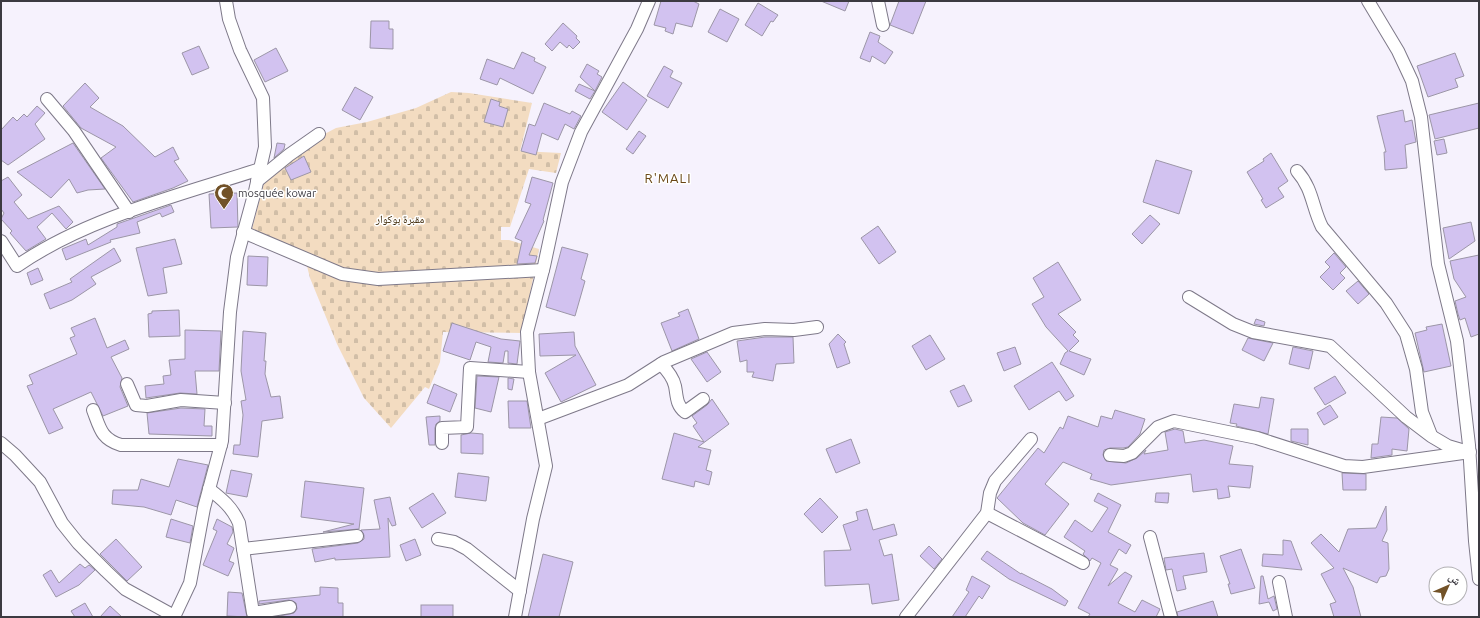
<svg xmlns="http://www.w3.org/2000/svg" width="1480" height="618" font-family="Ubuntu,'Noto Naskh Arabic',sans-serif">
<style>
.cemetery{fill:url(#cemetery-stones)}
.building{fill:#d2c2f0;stroke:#9c96a7}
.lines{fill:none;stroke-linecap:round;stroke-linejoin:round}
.minor-casing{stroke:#7e7989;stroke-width:14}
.minor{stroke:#fff;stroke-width:12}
.labels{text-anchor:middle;stroke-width:3;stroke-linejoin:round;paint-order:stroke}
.poi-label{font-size:11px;fill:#3c3a41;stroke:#fff;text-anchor:start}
.park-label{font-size:11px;fill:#3c2503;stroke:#fff}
.quarter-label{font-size:13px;letter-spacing:1px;fill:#694614;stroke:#fff}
</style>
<defs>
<pattern id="cemetery-stones" width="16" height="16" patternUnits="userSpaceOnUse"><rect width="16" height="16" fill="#f3dcc1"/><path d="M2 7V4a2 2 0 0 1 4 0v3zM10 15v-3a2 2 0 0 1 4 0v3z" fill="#d1bea7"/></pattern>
</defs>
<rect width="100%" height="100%" fill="#f6f2fd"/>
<path class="cemetery" d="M451 92 469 93 532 103 520 151 561 153 556 173 529 169 510 227H501V240H509L539 249 522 333 443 332 440 362 429 389 425 387 391 428 364 398 337 344 310 278 304 254 251 233 265 179 315 139 336 128 367 122 416 108Z"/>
<g class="building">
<path d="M661 1H693L699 4 692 27 676 23 673 34 665 31 666 28 654 25Z"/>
<path d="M821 1H849L845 11Z"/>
<path d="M899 1H926L913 34 890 25Z"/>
<path d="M758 3 778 15 773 22 771 21 762 36 745 25Z"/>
<path d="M720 9 739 19 727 42 708 32Z"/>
<path d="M371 21H389V29H393V49L370 48Z"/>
<path d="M563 23 577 36 576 38 580 42 573 49 569 45 567 48 560 42 552 51 545 44Z"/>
<path d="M870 32 880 36 878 42 893 52 885 64 872 56 870 62 860 58Z"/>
<path d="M199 46 209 68 192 75 182 53Z"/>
<path d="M276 48 288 71 265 82 254 60Z"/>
<path d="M522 52 535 58 534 61 546 67 533 94 500 78 497 85 480 79 487 59 514 69Z"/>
<path d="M1455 53 1464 76 1455 79 1458 87 1428 97 1417 66Z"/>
<path d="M587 64 599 71 597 74 602 77 595 91 580 77Z"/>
<path d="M664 66 673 71 670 77 682 83 668 108 647 96Z"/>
<path d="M623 82 647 100 627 130 602 112Z"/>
<path d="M85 83 99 98 90 107 123 126 155 157 173 147 179 159 174 161 188 181 173 188 133 202 101 158 116 147 81 128 63 106Z"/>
<path d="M579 84 595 91 590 99 575 91Z"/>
<path d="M355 87 373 97 360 120 342 110Z"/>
<path d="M491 99 500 102 499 106 508 109 503 127 484 122Z"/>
<path d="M544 103 570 114 572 111 581 116 574 129 565 124 558 140 542 133 536 155 521 151 529 124 535 126Z"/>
<path d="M1479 103V128L1435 139 1429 115Z"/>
<path d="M37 106 45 113 35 124 45 139 8 165 1 160V130L13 117 17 121 24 114 27 117Z"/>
<path d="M1403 110 1405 122 1412 120 1416 142 1405 145 1407 168 1385 170 1384 152H1386L1377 116Z"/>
<path d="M639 131 646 136 633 154 626 149Z"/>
<path d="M1444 139 1447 153 1437 155 1434 141Z"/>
<path d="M73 143 105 189 88 190 77 193 69 179 51 198 17 172Z"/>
<path d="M277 143 285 144 284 149 274 158Z"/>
<path d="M1271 153 1288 181 1278 188 1284 197 1266 208 1261 200 1263 199 1247 172 1264 161 1263 159Z"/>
<path d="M304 156 311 172 291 180 285 168Z"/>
<path d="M1156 160 1192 171 1179 214 1143 202Z"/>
<path d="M8 177 22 195 14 202 28 219 59 206 73 222 66 229 52 213 37 227 46 239 26 251 10 233 12 231 1 219 4 213 1 209V181Z"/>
<path d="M532 177 553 183 543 220 544 221 529 255 537 256 535 263 517 264 522 241 515 238 531 204 525 202Z"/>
<path d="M237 193 238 227 211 228 209 194Z"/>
<path d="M171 205 174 212 162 217 160 213 137 222 140 233 110 240 111 242 66 260 62 249 86 239 88 245 117 227V224Z"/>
<path d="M1150 215 1160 224 1142 244 1132 234Z"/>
<path d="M1471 222 1475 241 1449 259 1443 228Z"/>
<path d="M878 226 896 252 879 264 861 238Z"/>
<path d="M175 239 182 264 163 268 167 293 148 296 136 248Z"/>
<path d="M562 247 588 254 581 279 585 281 575 316 546 307Z"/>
<path d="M114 248 121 261 91 277 96 284 72 300 50 309 44 294 72 282 70 279Z"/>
<path d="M1334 253 1346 267 1340 273 1345 278 1333 290 1320 277 1330 267 1325 262Z"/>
<path d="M1479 255V334L1471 337 1465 318 1460 320 1458 314 1455 301 1466 297 1454 279 1450 261Z"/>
<path d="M248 256 268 257 267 286 247 285Z"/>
<path d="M1058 262 1081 300 1058 314 1076 332 1073 335 1079 341 1069 351 1091 359 1084 375 1060 364 1065 353 1068 351 1046 327 1032 304 1044 297 1033 278Z"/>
<path d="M38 268 43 280 31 285 27 273Z"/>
<path d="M1358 281 1369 294 1358 304 1346 291Z"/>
<path d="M688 309 699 339 672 351 661 323 680 316 678 313Z"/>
<path d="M179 310 180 336 149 337 148 314 152 313V311Z"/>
<path d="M95 318 107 348 125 340 129 349 111 357 122 378 120 387 128 406 103 416 91 392 53 409 63 428 49 434 27 386 33 384 29 375 77 354 70 338 75 336 71 328Z"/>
<path d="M1256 319 1265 322 1264 326 1254 324Z"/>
<path d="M452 323 501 339 520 341 517 364 508 363V351H505L503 363 488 362 491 347 476 342 470 360 443 351Z"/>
<path d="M1442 324 1451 366 1424 372 1415 333 1427 330 1426 327Z"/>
<path d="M185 330 221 331 219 371H195L197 394 180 393 146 398 145 386 164 384 163 376 171 375 169 360 185 359Z"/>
<path d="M243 331 266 333 264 361H266L265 374 271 397 280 396 283 418 262 421 258 457 233 454 234 445H240L243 415 241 401 246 400 241 371Z"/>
<path d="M574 332 575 346 596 385 561 402 545 373 576 355 540 356 539 334Z"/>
<path d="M838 334 846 342 844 344 850 363 837 368 829 344Z"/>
<path d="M930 335 945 359 926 370 912 346Z"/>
<path d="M765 337H793L794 363 776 364 773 381 752 377 754 372H747V360L740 362 737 341Z"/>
<path d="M1248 338 1273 343 1264 361 1242 350Z"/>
<path d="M1015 347 1021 364 1004 371 997 353Z"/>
<path d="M1293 347 1313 351 1309 369 1289 364Z"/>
<path d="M707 352 721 372 707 382 691 359Z"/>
<path d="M1052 362 1074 396 1066 401 1059 391 1029 410 1014 386Z"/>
<path d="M477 376 499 377 491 412 475 408Z"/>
<path d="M1335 376 1346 393 1325 405 1314 388Z"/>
<path d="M508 378 514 379 512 390 508 389Z"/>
<path d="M434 384 457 394 450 412 427 403Z"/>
<path d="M964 385 972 401 958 407 950 391Z"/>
<path d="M1261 397 1274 399 1268 434 1236 426 1237 424 1230 423 1234 404 1259 408Z"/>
<path d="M712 399 729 424 698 447 711 450 706 470 712 472 709 485 695 481 694 487 662 479 674 433 704 442 693 426 697 423 692 416 707 405Z"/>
<path d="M508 401H527L531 428H509Z"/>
<path d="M1330 405 1338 417 1324 425 1317 413Z"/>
<path d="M181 408 205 409 204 426H212V436L149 434 147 413Z"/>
<path d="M1115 410 1145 419 1140 434 1128 447 1123 448H1110L1104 450 1103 455 1106 461 1126 463 1137 458 1146 450 1144 454 1168 450 1165 432 1175 429 1183 431 1185 443 1204 440 1233 446 1229 464 1253 466 1250 488 1228 486 1230 497 1218 499 1217 489 1193 492 1191 474 1111 485 1090 479 1092 474 1063 462 1045 484 1069 504 1045 535 1023 523 997 498 1038 448 1044 453 1060 427 1063 429 1068 416 1098 427 1101 416 1112 419Z"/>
<path d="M440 416V421L436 424 435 428V445H429L426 417Z"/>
<path d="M1381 417 1397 418 1409 429 1407 451 1392 449V455L1371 458 1372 444H1378Z"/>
<path d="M1291 429H1308V445L1291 441Z"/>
<path d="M471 433 483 434V454L461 453V435Z"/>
<path d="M851 439 860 463 836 473 826 449Z"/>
<path d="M178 459 208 465 197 507 176 500 171 515 144 507 112 504 113 490H138L141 479 169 487Z"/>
<path d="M231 470 252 474 247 497 226 493Z"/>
<path d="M458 473 489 477 486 501 455 497Z"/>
<path d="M1342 473 1366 474V490H1343Z"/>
<path d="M305 481 364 488 359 529 323 532 354 524 301 517Z"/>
<path d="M433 493 446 513 422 528 409 508Z"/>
<path d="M1098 493 1121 505 1108 532 1131 545 1126 554 1119 549 1110 565 1118 569 1108 586 1125 572 1132 576 1118 603 1135 612 1142 600 1160 609 1156 617H1088L1090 614 1078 608 1101 563 1092 558 1090 561 1083 554 1085 551 1064 537 1075 520 1092 532 1108 508 1094 501Z"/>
<path d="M1156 493H1169L1168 503 1155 502Z"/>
<path d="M390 497 396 525 392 526 388 518 390 557 335 560V558L315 562 312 549 358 543 364 539V535L361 530 380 529 374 500Z"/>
<path d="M820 498 838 517 822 533 804 514Z"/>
<path d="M1386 506 1387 530 1382 541 1388 543 1389 569 1386 576 1380 577 1377 583 1343 568 1353 587 1361 617H1334L1330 604 1336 602 1321 574 1334 568 1311 543 1321 534 1339 552 1348 529 1376 528Z"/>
<path d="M867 509 873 530 894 524 897 535 879 540 884 556 892 554 899 600 872 604 869 584 825 586 824 551 851 550 843 525 858 520 856 512Z"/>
<path d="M171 519 193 526 190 543 166 537Z"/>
<path d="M217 519 232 527 233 532 227 544 234 548 229 561 234 563 228 576 203 565 217 531 213 529Z"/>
<path d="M116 539 142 567 127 581 100 554Z"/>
<path d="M415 539 421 555 406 561 400 545Z"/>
<path d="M1283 540 1291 541 1302 570 1262 566 1263 554 1283 555Z"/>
<path d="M929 546 942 559 934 569 920 556Z"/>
<path d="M1241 549 1255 588 1231 594 1228 584H1230L1220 556Z"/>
<path d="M987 551 1021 574V573L1052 589 1068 601 1065 606 1009 579 981 559Z"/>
<path d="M1204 553 1207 572 1183 576 1186 589 1177 591 1172 569 1166 570 1164 558Z"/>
<path d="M543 554 573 562 559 617H528Z"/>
<path d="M80 564 85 568 89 565 95 570 79 585 56 597 43 575 51 570 59 583Z"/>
<path d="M972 576 990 586 982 599 979 596 965 617H952L969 592 966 590Z"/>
<path d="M1261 576H1263L1268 599 1274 596 1277 609 1273 611 1269 602 1259 604Z"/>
<path d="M320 587 338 588V603H343V617H275L294 613 297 609 296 603 289 600 259 604V601L320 595Z"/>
<path d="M228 592 242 593 247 617 227 616Z"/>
<path d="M1213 601 1218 617H1178L1177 612Z"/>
<path d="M85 603 93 617H75L71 611Z"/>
<rect x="421" y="605" width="32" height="12"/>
<path d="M110 606 122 617H100Z"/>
</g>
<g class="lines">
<g class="minor-casing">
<g id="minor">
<path d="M878 1 883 25"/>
<path d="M1368 1 1398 51 1412 81 1421 117 1438 264 1457 341 1469 445 1475 541 1479 579"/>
<path d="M47 99 74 131 129 212"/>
<path d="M1297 171C1313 189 1312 207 1322 227L1386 303 1406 334 1416 369 1422 412 1431 435"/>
<path d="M257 181 289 155 319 134"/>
<path d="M243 232 342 274 378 279 543 270"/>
<path d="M1 241 17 266C86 218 180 195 260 169"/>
<path d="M1189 297 1233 324 1253 332 1330 346 1406 417 1431 436 1448 446 1465 451"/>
<path d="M661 364C667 370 673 377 675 386 677 396 676 405 685 412L703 399"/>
<path d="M127 384 136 405 147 406 181 400 225 403"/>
<path d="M93 410C100 428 101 439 121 445H221"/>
<path d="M538 419 628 385 664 362 733 333 765 329 794 330 817 327"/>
<path d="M1 443 15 455 40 482 62 523 78 543 106 571 125 589 174 616"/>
<path d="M442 443V428L467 427 470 368 529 372"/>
<path d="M1110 455 1124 456 1132 453 1158 427 1174 421 1257 438 1344 466 1363 467 1470 452"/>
<path d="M209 489C222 499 232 507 239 523L253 613 290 607"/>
<path d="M987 513 1083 563"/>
<path d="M1150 537 1171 617"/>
<path d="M438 539 454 542 467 549 520 591"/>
<path d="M243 549 357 536"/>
<path d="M1279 582 1286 617"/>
<path d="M174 617 190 583 204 508 222 441 230 312 237 257 255 191 265 147 263 98 240 50 229 19 226 1"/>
<path d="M515 617 533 519 546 466 529 372 527 332 544 266 562 182 581 132 637 29 649 1"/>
<path d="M906 617 987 513 990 493 995 481 1031 439"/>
</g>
</g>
<use href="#minor" class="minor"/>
</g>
<defs>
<g id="mosque-pin" transform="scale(1)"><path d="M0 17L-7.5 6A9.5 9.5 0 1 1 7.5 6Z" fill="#725228" stroke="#fff"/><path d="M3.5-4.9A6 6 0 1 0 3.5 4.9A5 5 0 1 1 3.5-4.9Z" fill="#fff"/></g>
</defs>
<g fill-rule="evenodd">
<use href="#mosque-pin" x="224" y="193"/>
</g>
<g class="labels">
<g class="poi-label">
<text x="238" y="197">mosquée kowar</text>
</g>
<g class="park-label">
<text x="400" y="223">مقبرة بوكوار</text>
</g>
<g class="quarter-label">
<text x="668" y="183">R'MALI</text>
</g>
</g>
<rect width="1480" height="618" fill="none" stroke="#3c3a41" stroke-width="4"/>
<g transform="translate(1448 586) rotate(45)"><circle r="19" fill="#ffffff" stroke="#b1b0b3"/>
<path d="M0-3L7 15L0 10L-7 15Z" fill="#725228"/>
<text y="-6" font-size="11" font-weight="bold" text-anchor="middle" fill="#3c3a41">ش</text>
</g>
</svg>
